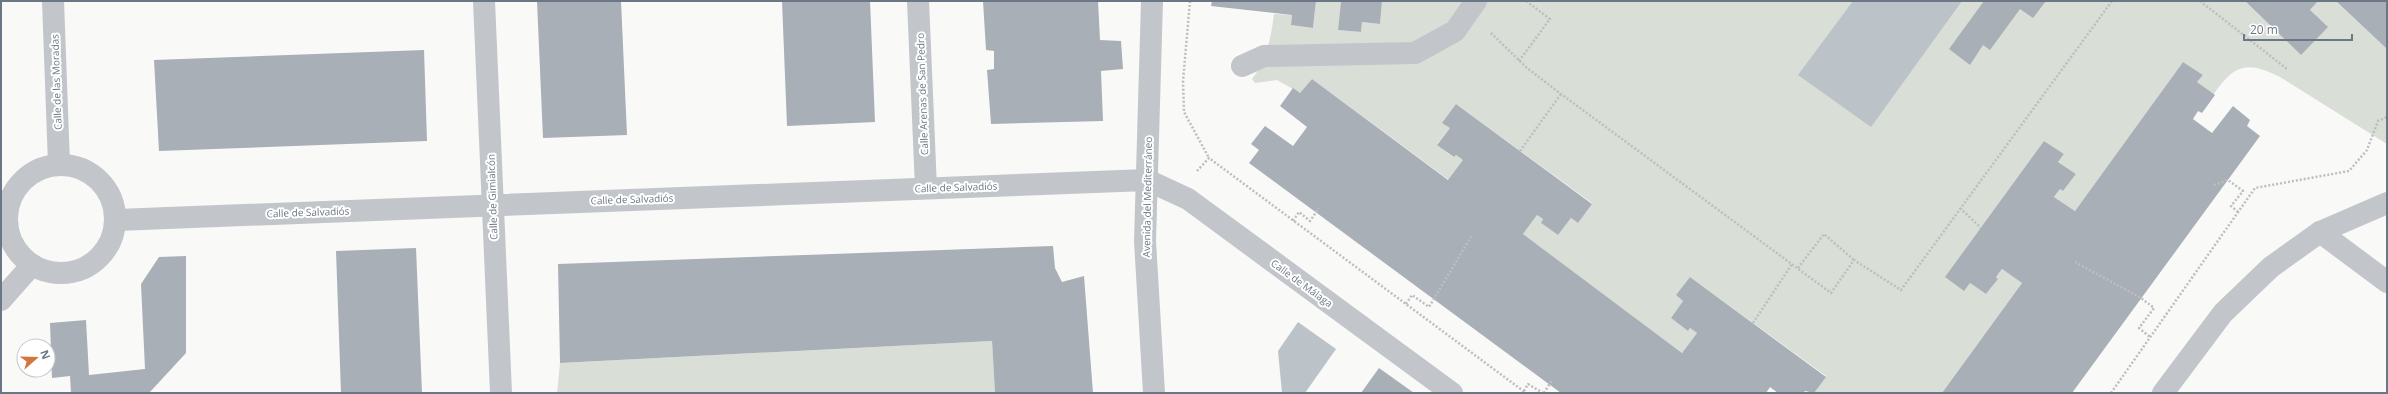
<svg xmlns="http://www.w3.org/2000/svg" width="2388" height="394" font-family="'Open Sans',sans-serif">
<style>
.green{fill:#d9ded7}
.water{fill:#bbc3c9}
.building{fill:#a9afb6}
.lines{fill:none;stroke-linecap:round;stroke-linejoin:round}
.path{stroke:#bcbec1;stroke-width:2.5;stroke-dasharray:2 2;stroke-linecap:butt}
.minor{stroke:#c2c5c9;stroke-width:22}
.labels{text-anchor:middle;stroke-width:4;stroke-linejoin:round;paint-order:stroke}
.street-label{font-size:10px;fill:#6c7785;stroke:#fff}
</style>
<rect width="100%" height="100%" fill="#f9f9f8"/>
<g class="green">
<path d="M1316 1H1341L1338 30 1361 32 1362 22 1380 24 1382 1H2245L2301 55 2310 10 2318 1H2336L2387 49V144L2280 77C2246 60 2234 65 2213 95L2197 82 2203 75 2183 62 2075 211 2054 197 2060 189 2063 191 2076 174 2058 162 2064 154 2044 141 1946 277 1970 283 1986 294 1998 279 1996 277 2002 269 2022 283 1942 393H1814L1826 376 1690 277 1676 295 1683 301 1671 318 1688 331 1690 328 1697 333 1682 353 1523 234 1537 215 1543 219 1541 223 1558 235 1571 218 1578 223 1592 203 1456 104 1443 123 1450 128 1437 144 1453 157 1456 155 1463 160 1449 180 1312 79 1300 93 1277 80 1255 83 1252 79C1267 60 1271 37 1274 14L1292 15 1291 25 1313 28Z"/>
<path d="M992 341 995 393H557L560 363Z"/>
</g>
<g class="water">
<path d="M1853 1H1962L1871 127 1798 75Z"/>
<path d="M1298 322 1336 349 1305 393H1282L1278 351Z"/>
</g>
<g class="building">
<path d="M537 1H621L627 135 543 138Z"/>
<path d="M782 1H870L875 122 787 126Z"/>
<path d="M983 1H1098L1100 40 1121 41 1123 69 1101 71 1103 121 991 124 987 70 994 69V51L986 50Z"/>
<path d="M1212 1H1316L1313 28 1291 25 1292 15 1211 6Z"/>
<path d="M1341 1H1382L1380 24 1362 22 1361 32 1338 30Z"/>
<path d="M1984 1H2046L2033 18 2020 9 1990 50 1983 45 1970 65 1949 49Z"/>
<path d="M2245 1H2318L2310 10 2328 27 2301 55Z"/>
<path d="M2336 1H2387V49Z"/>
<path d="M424 50 427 141 159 151 154 60Z"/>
<path d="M2183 62 2203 75 2197 82 2215 95 2202 113 2198 111 2193 119 2212 133 2233 106 2250 120 2247 126 2260 136 2072 393H1942L2022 283 2002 269 1996 277 1998 279 1986 294 1970 283 1964 291 1945 277 2044 141 2064 154 2058 162 2076 174 2063 191 2060 189 2054 197 2075 211Z"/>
<path d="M1312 79 1448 180 1463 160 1456 155 1454 157 1437 145 1450 128 1442 123 1456 104 1592 204 1578 223 1571 218 1558 235 1541 223 1543 219 1537 215 1523 234 1682 353 1697 333 1690 328 1688 331 1671 318 1683 301 1676 295 1690 277 1826 377 1814 393 1805 391 1803 393H1778L1770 387 1766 393H1561L1249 163 1259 150 1251 144 1265 126 1293 146 1307 127 1280 106 1293 88 1300 93Z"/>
<path d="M1053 246 1055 268 1062 282 1084 276 1093 393H995L992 341 560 363 558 264Z"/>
<path d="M416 248 422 393H341L336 251Z"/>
<path d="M186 256V353L149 393H71L70 376 52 378 50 323 86 320 89 375 145 369 141 284 159 257Z"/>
<path d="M1379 368 1414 393H1361Z"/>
</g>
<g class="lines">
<g class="path">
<path d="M1190 1 1183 81 1184 112 1209 158"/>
<path d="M2200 1 2287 69"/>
<path d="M1491 33 1527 68 1561 94 1831 293 1854 260 1901 290 2112 1"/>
<path d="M1519 61 1550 19 1526 1"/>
<path d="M1520 151 1561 94"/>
<path d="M1197 171 1209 158 1526 393"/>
<path d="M2214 185 2228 180 2243 191 2231 206 2238 212"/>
<path d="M1960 208 1981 228"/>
<path d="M1293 221 1299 212 1310 221 1319 208"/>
<path d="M2075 262 2141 298 2154 308 2139 328 2150 337"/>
<path d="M1798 268 1824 234 1854 260"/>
<path d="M1406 304 1412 295 1429 307 1472 235"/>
<path d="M1753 323 1792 264"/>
<path d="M1524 391 1528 384 1543 393"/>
<path d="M1544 393 1552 380"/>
<path d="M2111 393 2255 188 2349 171 2367 150 2378 121 2387 117"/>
</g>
<g class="minor">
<path d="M53 1 59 164"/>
<path d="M484 1 501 393"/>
<path d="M918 1 926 188"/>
<path d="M1152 1 1145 241 1154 393"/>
<path d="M1242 66 1264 56 1415 53 1455 31 1476 1"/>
<circle cx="61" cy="219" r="54"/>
<path d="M117 220 1147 180 1188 199 1452 393"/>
<path d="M2320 232 2387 282"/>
<path d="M1 300 32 265"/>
<path d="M2163 393 2223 313 2271 267 2320 232 2387 203"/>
</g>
</g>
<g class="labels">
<g class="street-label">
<text transform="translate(56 82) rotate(-92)" y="4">Calle de las Moradas</text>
<text transform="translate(922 94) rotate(-92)" y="4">Calle Arenas de San Pedro</text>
<text transform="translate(956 187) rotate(-2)" y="4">Calle de Salvadiós</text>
<text transform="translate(492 197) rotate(-92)" y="4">Calle de Gimialcón</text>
<text transform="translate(1147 197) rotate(-89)" y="4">Avenida del Mediterráneo</text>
<text transform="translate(632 199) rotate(-2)" y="4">Calle de Salvadiós</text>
<text transform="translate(308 212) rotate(-2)" y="4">Calle de Salvadiós</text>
<text transform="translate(1302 283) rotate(36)" y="4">Calle de Málaga</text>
</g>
</g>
<rect width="2388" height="394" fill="none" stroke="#6c7785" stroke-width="4"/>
<g transform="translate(36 358) rotate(70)"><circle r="19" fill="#ffffff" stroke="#c4c9ce"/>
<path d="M0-3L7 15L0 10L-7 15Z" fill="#d2753f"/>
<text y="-6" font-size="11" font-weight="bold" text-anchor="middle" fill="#6c7785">N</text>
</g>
<path d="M2244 34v6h108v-6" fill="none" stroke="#6c7785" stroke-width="2"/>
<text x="2250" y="34" font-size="12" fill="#6c7785" stroke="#ffffff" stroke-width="3" paint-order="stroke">20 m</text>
</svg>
